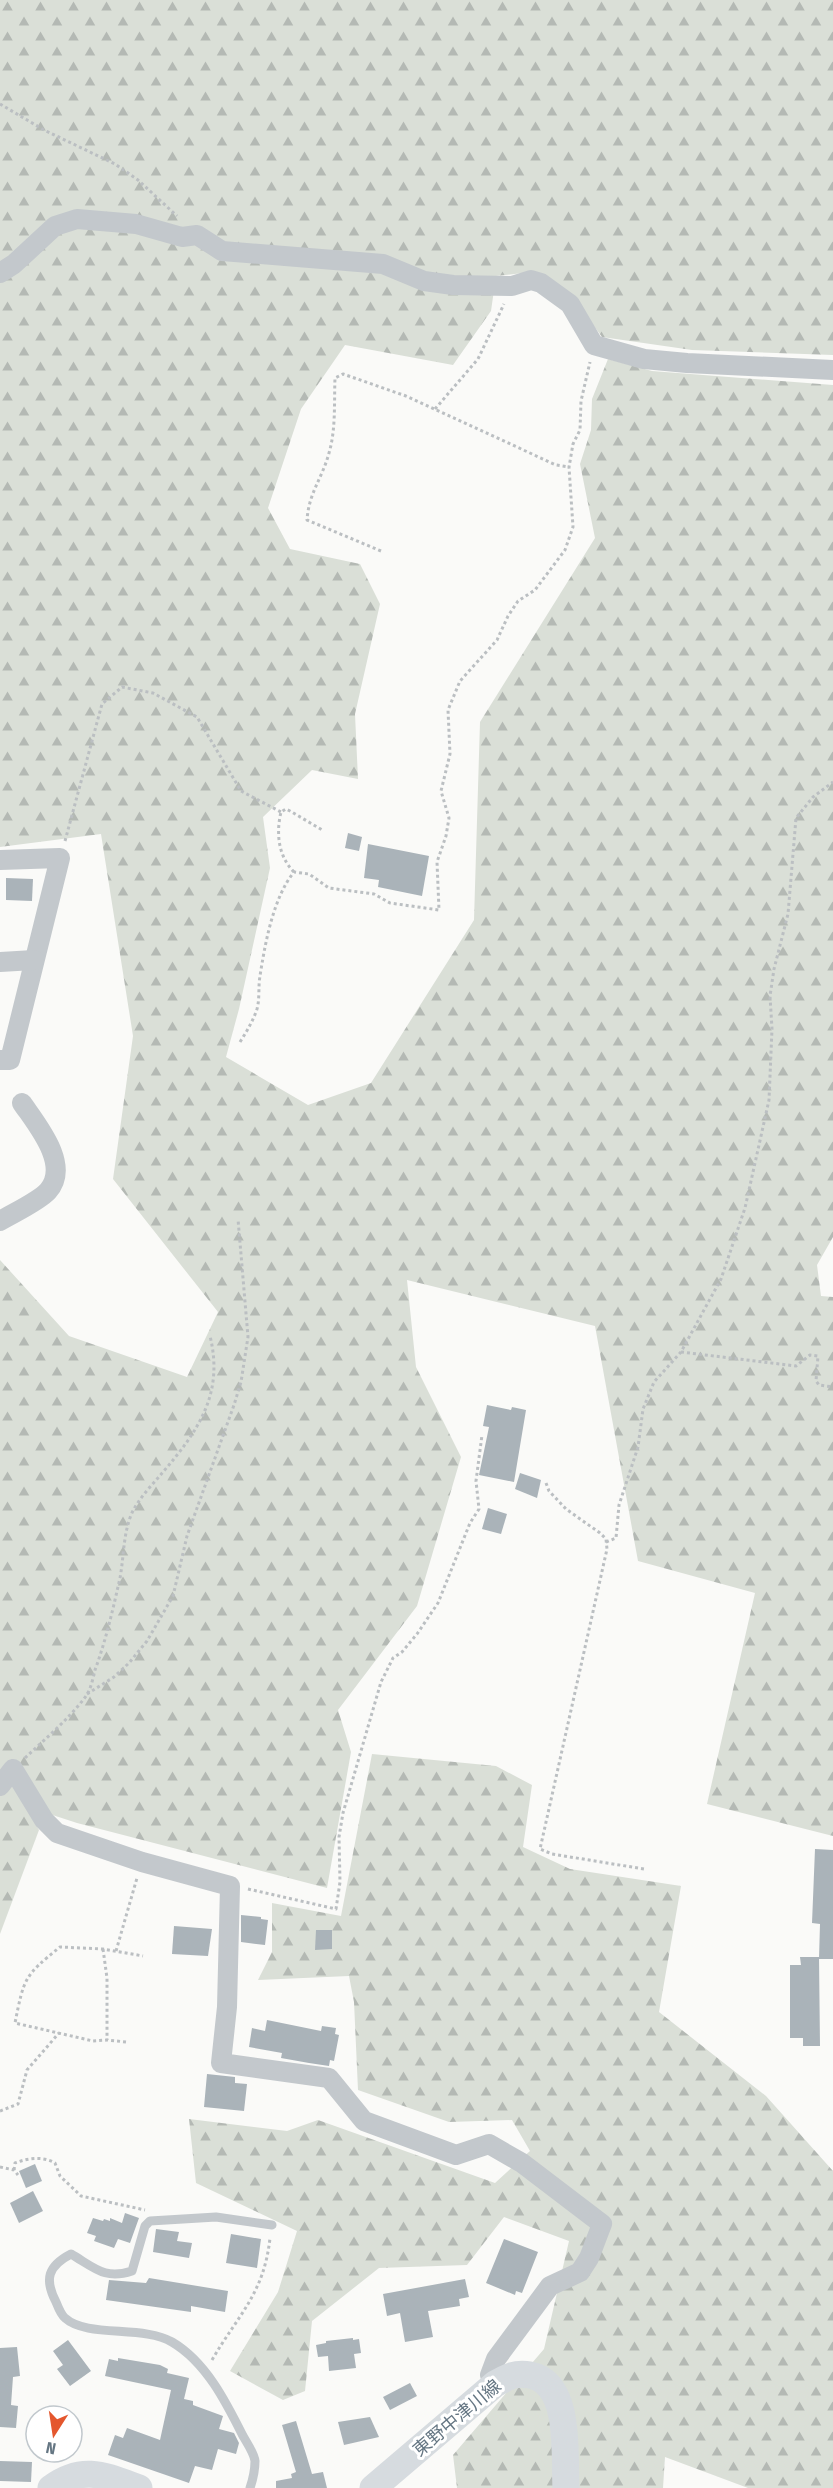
<svg xmlns="http://www.w3.org/2000/svg" width="833" height="2488" font-family="'Fira Sans Condensed','Noto Sans JP',sans-serif">
<style>
.forest{fill:url(#forest-firs)}
.building{fill:#aab3b9}
.lines{fill:none;stroke-linecap:round;stroke-linejoin:round}
.path{stroke:#bbbfc2;stroke-width:3;stroke-dasharray:3 3;stroke-linecap:butt}
.lane{stroke:#c3c8cc;stroke-width:9}
.street{stroke:#c3c8cc;stroke-width:20}
.secondary{stroke:#d6dbdf;stroke-width:27}
.labels{text-anchor:middle;stroke-width:6;stroke-linejoin:round;paint-order:stroke}
.street-label{font-size:18px;fill:#657683;stroke:#fff}
</style>
<defs>
<pattern id="forest-firs" width="22" height="20" patternUnits="userSpaceOnUse" patternTransform="scale(1.5)"><rect width="22" height="20" fill="#dadfd7"/><path d="M5 1l3.5 6h-7zM16 11l3.5 6h-7z" fill="#b4b9b4"/></pattern>
</defs>
<rect width="100%" height="100%" fill="#fafaf8"/>
<g class="forest">
<path d="M0 0H833V355L692 350 602 337 574 299 523 273 496 276 491 311 453 365 345 345 301 409 268 508 290 549 360 564 380 604 355 714 358 779 312 770 263 817 270 868 239 1009 226 1057 308 1105 371 1083 474 920 480 722 595 538 580 464 591 430 592 399 608 359 652 371 833 385V1237L817 1265 821 1296 833 1297V1836L707 1804 755 1593 638 1561 595 1326 407 1280 416 1367 461 1457 417 1606 338 1710 351 1752 327 1888 77 1823 25 1806 39 1830 0 1934V1260L69 1336 187 1377 218 1312 113 1179 133 1036 101 834 0 847Z"/>
<path d="M372 1754 496 1766 532 1785 523 1847 570 1869 681 1886 659 2012 766 2096 833 2171V2488H748L665 2457 663 2488H457L453 2455 544 2349 569 2241 504 2217 467 2265 379 2268 312 2321 305 2391 283 2400 230 2371 278 2292 297 2231 196 2183 189 2119 287 2131 318 2120 495 2183 530 2151 512 2120 449 2122 358 2090 354 2002 349 1976 258 1980 272 1952V1903L341 1916Z"/>
</g>
<g class="building">
<path d="M348 833 362 837 359 851 345 848Z"/>
<path d="M368 844 429 856 422 896 378 887 379 880 364 878Z"/>
<path d="M6 878 33 879 32 901 6 900Z"/>
<path d="M487 1405 511 1410 512 1407 526 1410 514 1482 479 1475 489 1427 483 1426Z"/>
<path d="M520 1473 541 1480 537 1498 515 1489Z"/>
<path d="M488 1508 507 1514 501 1534 482 1529Z"/>
<path d="M815 1849 833 1850V1959H819L820 1924 812 1923Z"/>
<path d="M241 1915 261 1917V1919L268 1920 265 1945 241 1942Z"/>
<path d="M174 1926 212 1929 208 1956 172 1954Z"/>
<path d="M316 1930H332V1949L315 1950Z"/>
<path d="M800 1957H819L820 2046H803V2038H790V1965H801Z"/>
<path d="M267 2020 321 2031 322 2026 336 2028 335 2034 339 2035 334 2061 330 2060 329 2066 309 2063 281 2058 282 2053 249 2047 252 2028 265 2031Z"/>
<path d="M207 2074 235 2077V2083L247 2084 244 2111 204 2107Z"/>
<path d="M35 2164 42 2181 26 2188 19 2171Z"/>
<path d="M33 2191 43 2211 19 2223 10 2203Z"/>
<path d="M125 2213 139 2218 130 2243 118 2239 114 2248 94 2241 96 2236 87 2233 93 2218 103 2221 104 2219 110 2221V2218L122 2223Z"/>
<path d="M156 2229 179 2232 177 2241 192 2243 189 2258 153 2252Z"/>
<path d="M231 2234 261 2239 257 2268 226 2263Z"/>
<path d="M504 2239 538 2252 522 2293 516 2291 515 2295 486 2283Z"/>
<path d="M149 2278 228 2291 225 2312 191 2306V2312L106 2300 109 2280 146 2283Z"/>
<path d="M465 2279 469 2297 459 2299 460 2306 428 2311 433 2337 405 2342 400 2313 387 2316 383 2294Z"/>
<path d="M353 2338V2340L359 2339 361 2353 354 2354 356 2368 329 2371 328 2356 318 2357 316 2345 326 2343V2341Z"/>
<path d="M68 2340 91 2371 70 2386 57 2369 63 2365 53 2351Z"/>
<path d="M17 2347 20 2376 13 2377 11 2405 18 2406 16 2428 0 2427V2348Z"/>
<path d="M118 2358 160 2365 168 2369 167 2373 189 2378 184 2399 193 2401V2405L223 2416 219 2429 234 2433 239 2443 236 2454 218 2449 212 2470 195 2466 189 2483 108 2455 115 2435 123 2438 127 2428 160 2440 171 2390 105 2376 109 2359 118 2361Z"/>
<path d="M410 2383 417 2396 390 2410 383 2397Z"/>
<path d="M370 2417 379 2437 344 2445 338 2422Z"/>
<path d="M296 2421 312 2474 323 2472 327 2488H276V2481L292 2478 291 2474 296 2472 282 2425Z"/>
<path d="M0 2461 32 2462 31 2482 0 2481Z"/>
</g>
<g class="lines">
<g class="path">
<path d="M0 104 44 130 115 164 138 180 177 216"/>
<path d="M435 409 478 359 504 304"/>
<path d="M381 551 307 520C309 492 322 479 329 453 336 429 334 403 335 378L343 374 406 396 556 465 569 467"/>
<path d="M65 841 102 704 122 687 153 693 197 717 241 791 281 812"/>
<path d="M294 872C278 856 276 833 281 812L286 809 290 811 324 831"/>
<path d="M240 1042C247 1031 253 1021 257 1009 260 998 258 987 260 976 265 944 273 898 294 872L309 874 329 888 374 894 390 903 439 910 437 862 446 836 449 818 441 791 450 754 448 710 460 681 497 640 508 616 518 601 535 590 565 550 573 527 569 467 573 444 580 430 581 401 590 362"/>
<path d="M681 1352 796 1366 810 1355 818 1356 816 1381 819 1385 833 1387"/>
<path d="M546 1483 549 1491 566 1509 600 1533 606 1539 607 1549 540 1849 552 1854 644 1869"/>
<path d="M606 1542 616 1538 619 1505 638 1447 643 1409 654 1382 681 1352 721 1279 745 1208 769 1100 772 1029 770 996 774 969 788 914 796 818 813 797 833 782"/>
<path d="M87 1694 114 1677 129 1663 147 1641 173 1596 187 1536 234 1405 241 1382 248 1337 238 1219"/>
<path d="M25 1758C46 1738 69 1719 86 1696 91 1689 93 1678 95 1670 106 1640 113 1609 120 1578 124 1556 123 1536 131 1515 138 1499 152 1485 163 1472 199 1430 224 1393 210 1336"/>
<path d="M248 1889 336 1909 340 1882 339 1837 343 1813 381 1682 393 1658 402 1652 417 1634 438 1603 470 1523 479 1509 476 1481 482 1435"/>
<path d="M103 1949 107 1978V2040"/>
<path d="M116 1951 137 1878"/>
<path d="M126 2042 107 2040 93 2041 15 2023C24 1978 24 1976 60 1947L103 1949 143 1956"/>
<path d="M0 2111 18 2104 27 2070 59 2033"/>
<path d="M0 2167 14 2170 18 2175"/>
<path d="M14 2170 15 2163C28 2158 43 2156 55 2163L60 2176 81 2196 145 2210"/>
<path d="M212 2360C238 2315 264 2294 270 2238"/>
</g>
<path class="lane" d="M250 2488C253 2479 255 2470 255 2461 254 2453 247 2443 243 2436 226 2402 206 2362 172 2342 143 2325 87 2338 65 2318 61 2315 58 2307 56 2302 44 2279 48 2266 71 2254 95 2268 105 2280 132 2271L145 2226 150 2221 216 2217 272 2225"/>
<g class="street">
<path d="M0 273 14 264 55 226 77 219 136 224 182 237 197 235 222 251 383 264 424 281 453 285 512 286 531 280 541 283 570 304 594 345 644 359 687 363 833 370"/>
<path d="M0 860 60 858 10 1060H0"/>
<path d="M0 962 34 960"/>
<path d="M0 1221C13 1213 38 1202 48 1191 71 1165 37 1125 22 1103"/>
<path d="M0 1786 13 1769 44 1820 57 1833 142 1862 230 1886 227 2007 221 2063 329 2078 364 2121 456 2155 489 2144 522 2163 602 2224 589 2258 580 2272 550 2286 496 2359 490 2375 495 2384"/>
</g>
<g class="secondary">
<path d="M51 2488C83 2464 106 2476 139 2488"/>
<path d="M373 2488 495 2384C507 2377 516 2372 530 2375 572 2383 564 2455 566 2488"/>
</g>
</g>
<g class="labels">
<g class="street-label">
<text transform="translate(457 2418) rotate(-40)" y="6">東野中津川線</text>
</g>
</g>
<g transform="translate(54 2434) rotate(192)"><circle r="28" fill="#ffffff" stroke="#c1c8cd" stroke-width="1.5"/>
<path d="M0-4.5L10 22L0 15L-10 22Z" fill="#e4572e"/>
<text y="-9" font-size="16" font-weight="bold" text-anchor="middle" fill="#657683">N</text>
</g>
</svg>
